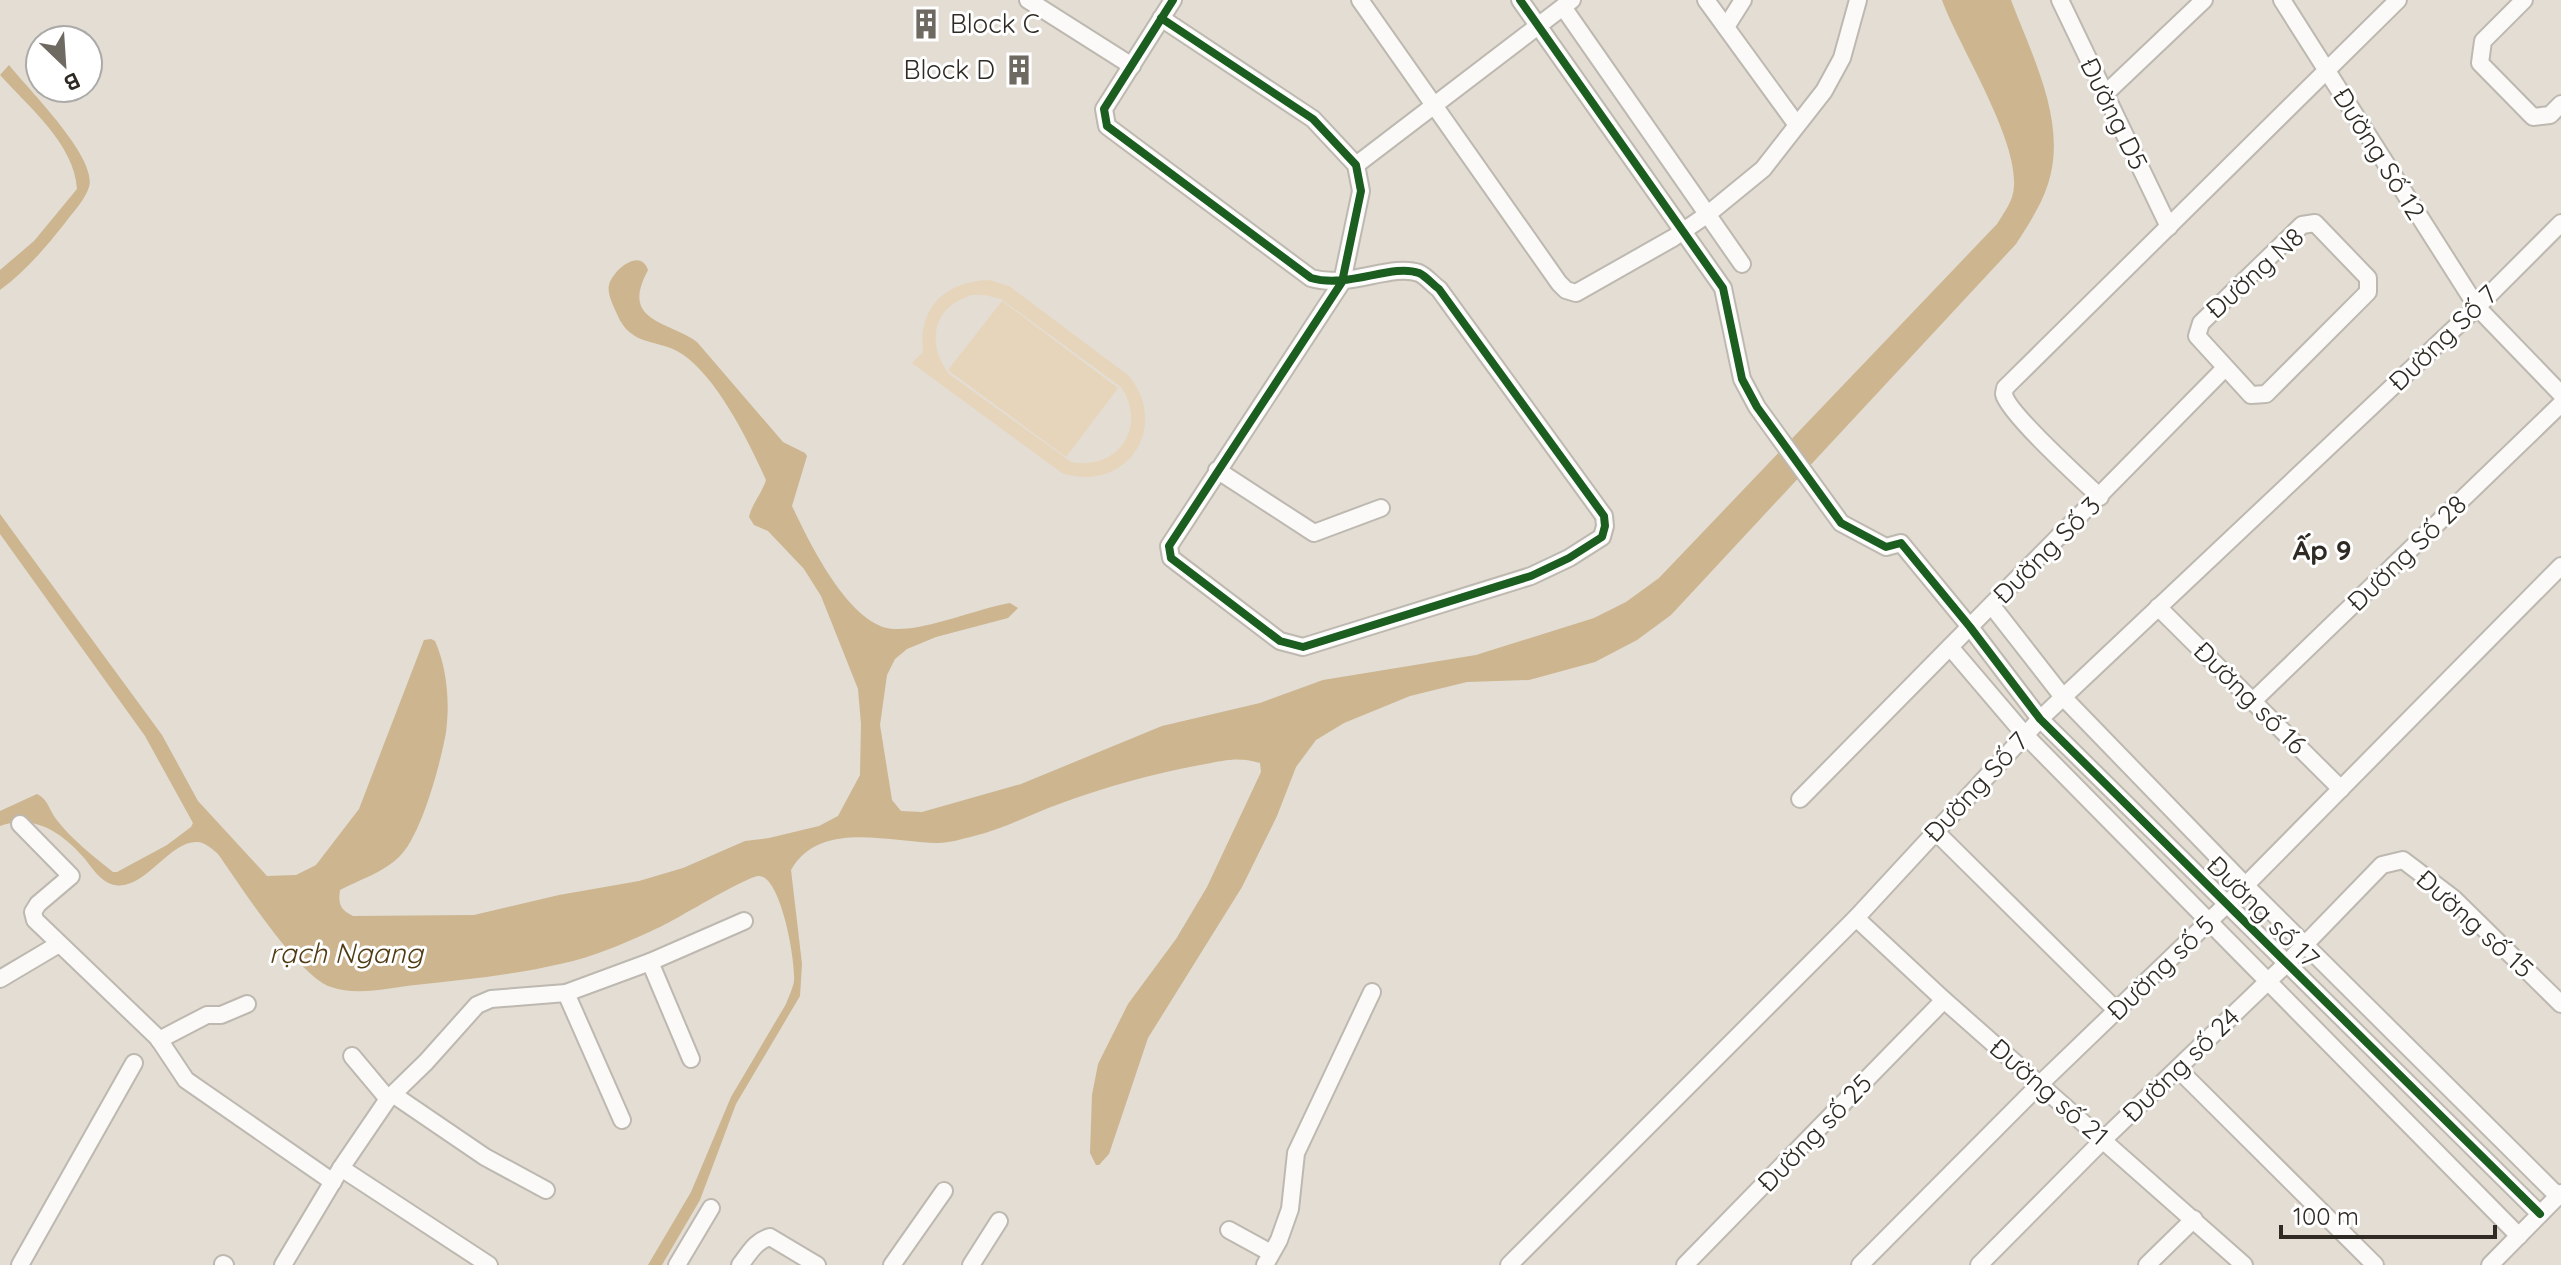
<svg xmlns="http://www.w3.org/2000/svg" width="2561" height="1265" font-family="Quicksand,sans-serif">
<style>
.green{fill:#e6d5ba;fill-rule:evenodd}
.water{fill:#ccb58f}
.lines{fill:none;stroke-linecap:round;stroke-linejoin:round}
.minor-casing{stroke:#bdb8b0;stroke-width:20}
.minor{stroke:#fbfaf8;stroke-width:16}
.cycleway-casing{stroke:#fff;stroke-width:13}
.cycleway{stroke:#1b5e20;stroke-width:8}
.labels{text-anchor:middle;stroke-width:6;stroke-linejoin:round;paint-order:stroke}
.poi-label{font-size:26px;fill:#2f2b24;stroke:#fff;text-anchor:start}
.street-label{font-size:26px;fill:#2f2b24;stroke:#fff}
.neighbourhood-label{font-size:28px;font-weight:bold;fill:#2f2b24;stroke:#fff}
.water-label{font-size:28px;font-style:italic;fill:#513b13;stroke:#fff}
</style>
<rect width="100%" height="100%" fill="#e3ddd3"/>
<g class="green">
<path d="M989 280 1009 286 1129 376C1171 428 1125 494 1062 473L912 363 923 352C918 307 945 282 989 280ZM971 295H985L1001 299 1121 387C1148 427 1118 471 1071 462L949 374C933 354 928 322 953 304 958 300 965 298 971 295Z"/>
<path d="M1002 301 1118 388 1066 457 948 370Z"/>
</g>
<g class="water">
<path d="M1942 0H2011C2032 56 2068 123 2048 184 2041 206 2028 225 2016 244L1671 615 1637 640 1595 662 1529 680 1467 682 1410 696 1344 723 1316 740 1296 767 1277 816 1242 887 1148 1038 1109 1154 1099 1165H1096L1090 1153 1092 1095 1098 1064 1128 1004 1176 939 1207 887 1261 772 1260 763C1237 756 1223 761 1200 765 1152 774 1105 787 1059 804 1031 814 1003 829 974 836 962 839 949 843 938 843 891 843 820 819 791 870L802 964 800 996 736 1104 700 1200 662 1265H648L691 1192 731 1097 786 1004C789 996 793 988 794 981 796 962 781 876 759 876 747 876 679 918 662 926 630 941 595 957 560 964 513 975 463 980 415 985 389 988 357 996 331 987 299 977 240 885 218 854 212 849 205 842 197 842 168 841 142 895 111 884 100 880 92 868 85 859 63 833 34 813 0 826V811L37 794C48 799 49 810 56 819 71 839 93 856 113 872H117L167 845 191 827 193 823 145 736 0 534V514L162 735 198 801 267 876 296 875 316 865 359 809 424 640 431 639 435 641C447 668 450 702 446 732 441 762 421 837 399 857 384 872 359 880 340 890 338 904 340 910 353 916L474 915 559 895 639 881 683 868 745 841 769 838 819 826 838 816 860 775 861 724 858 689 821 596 804 569 768 531 754 525 749 517C752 503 762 494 766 480 749 442 717 377 682 354 658 338 631 348 617 314 613 305 607 294 609 285 613 270 640 247 648 270 620 322 666 320 697 342L783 442 805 453 807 456 792 506C809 542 851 629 895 629 928 630 976 609 1010 603L1018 608 1008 618 936 637 907 649 895 659 887 675 880 725 892 800 901 811 922 812 1021 784 1162 726 1260 703 1323 680 1476 655 1594 618 1626 602 1659 578 1997 224C2002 216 2009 206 2012 197 2027 151 1959 48 1942 0Z"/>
<path d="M9 65C28 89 98 158 89 187 85 200 73 212 65 223 45 248 26 271 0 290V270L34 241 77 189C75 145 29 107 0 75Z"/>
</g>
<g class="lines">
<g class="minor-casing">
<g id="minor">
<path d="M1028 0 1132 66"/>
<path d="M1360 0 1559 283 1566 290 1576 293 1673 238 1708 214 1763 169 1824 91 1842 58 1858 0"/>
<path d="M1520 0 1723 288 1742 379 1757 407 1841 523 1886 547 1901 543 1970 627 2040 719 2540 1214"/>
<path d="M1706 0 1797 125"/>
<path d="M2060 0 2169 227"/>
<path d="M2282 0 2477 307 2561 394"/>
<path d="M2524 0 2483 41 2480 63 2533 117 2550 115 2561 104"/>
<path d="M1563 7 1742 264"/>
<path d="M1161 18 1313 119 1356 165 1361 191 1342 282 1169 546 1171 558 1280 641 1303 647 1531 576 1569 558 1602 537 1605 526 1604 516 1439 289C1433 285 1426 276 1419 273 1392 263 1348 289 1311 278L1107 126 1104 109 1173 0"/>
<path d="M1726 27 1743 0"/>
<path d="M2105 94 2204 0"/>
<path d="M1356 165 1572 0"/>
<path d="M2315 223 2368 278V292L2266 394 2251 395 2197 336 2201 323 2302 225Z"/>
<path d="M1217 470 1314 533 1381 508"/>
<path d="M2100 497C2083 481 2007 412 2004 394 2004 392 2005 390 2005 388L2398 0"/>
<path d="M1992 606 2063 697 2246 886 2558 1196"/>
<path d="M2158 607 2341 789"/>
<path d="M1950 647 2025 735 2519 1236"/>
<path d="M2253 701 2561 404"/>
<path d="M1800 799 2225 368"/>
<path d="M20 824 71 876 38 904 33 912 35 920 158 1038 186 1080 333 1182"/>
<path d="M1935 831 2117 1011"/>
<path d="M1856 918 1944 1000 2244 1265"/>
<path d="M650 962 691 1059"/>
<path d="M0 979 59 944"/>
<path d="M566 993 622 1120"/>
<path d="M159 1040 207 1015H221L247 1004"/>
<path d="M352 1056 388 1099"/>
<path d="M2178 1069 2375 1265"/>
<path d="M394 1095 485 1157 546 1190"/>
<path d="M341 1168 489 1265"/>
<path d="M1229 1230 1271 1253"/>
<path d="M223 1264 225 1265"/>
<path d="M20 1265 134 1063"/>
<path d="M283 1265 341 1168 388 1099 426 1062 477 1005 491 999 566 993 650 962 744 921"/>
<path d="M677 1265 711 1208"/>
<path d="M740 1265C749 1254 755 1241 770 1237L817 1265"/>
<path d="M892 1265 944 1191"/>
<path d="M971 1265 999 1221"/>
<path d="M1265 1265 1279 1240 1290 1209 1296 1153 1372 992"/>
<path d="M1509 1265 1856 918 2040 719 2477 307 2561 223"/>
<path d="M1685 1265 1944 1000"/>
<path d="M1860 1265 2040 1084 2227 904 2561 566"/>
<path d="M1979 1265 2104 1139 2287 963 2382 865 2403 860 2453 898 2561 1004"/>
<path d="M2147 1265 2194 1219"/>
<path d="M2490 1265 2561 1193"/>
</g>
</g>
<use href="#minor" class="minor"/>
<g class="cycleway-casing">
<g id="cycleway">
<path d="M1520 0 1723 288 1742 379 1757 407 1841 523 1886 547 1901 543 1970 627 2040 719 2540 1214"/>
<path d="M1161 18 1313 119 1356 165 1361 191 1342 282 1169 546 1171 558 1280 641 1303 647 1531 576 1569 558 1602 537 1605 526 1604 516 1439 289C1433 285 1426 276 1419 273 1392 263 1348 289 1311 278L1107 126 1104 109 1173 0"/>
</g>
</g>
<use href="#cycleway" class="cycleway"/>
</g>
<defs>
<g id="building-bare" transform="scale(2.4)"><path d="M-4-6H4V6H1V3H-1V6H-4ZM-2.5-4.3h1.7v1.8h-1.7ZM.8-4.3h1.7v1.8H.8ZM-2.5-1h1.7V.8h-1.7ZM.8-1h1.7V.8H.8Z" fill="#6e6961" stroke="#fff" stroke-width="2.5" paint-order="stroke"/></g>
</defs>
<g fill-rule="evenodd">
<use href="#building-bare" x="926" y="24"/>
<use href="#building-bare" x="1019" y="70"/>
</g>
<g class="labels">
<g class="poi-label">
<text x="950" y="33">Block C</text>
<text x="995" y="79" text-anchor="end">Block D</text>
</g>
<g class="street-label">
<text transform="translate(2114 114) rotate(64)" y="9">Đường D5</text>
<text transform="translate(2379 154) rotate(58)" y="9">Đường Số 12</text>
<text transform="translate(2255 273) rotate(-42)" y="9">Đường N8</text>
<text transform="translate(2443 338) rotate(-44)" y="9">Đường Số 7</text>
<text transform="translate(2047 550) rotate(-45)" y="9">Đường Số 3</text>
<text transform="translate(2407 553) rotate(-44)" y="9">Đường Số 28</text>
<text transform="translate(2250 698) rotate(45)" y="9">Đường số 16</text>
<text transform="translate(1976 787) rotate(-47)" y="9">Đường Số 7</text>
<text transform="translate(2263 912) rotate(45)" y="9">Đường số 17</text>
<text transform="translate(2475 924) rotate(42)" y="9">Đường số 15</text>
<text transform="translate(2161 968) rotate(-44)" y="9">Đường số 5</text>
<text transform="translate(2181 1065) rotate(-44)" y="9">Đường số 24</text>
<text transform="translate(2049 1092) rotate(41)" y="9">Đường số 21</text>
<text transform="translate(1815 1133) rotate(-46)" y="9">Đường số 25</text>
</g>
<g class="neighbourhood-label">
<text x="2322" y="560">Ấp 9</text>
</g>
<g class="water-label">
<text x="346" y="963">rạch Ngang</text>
</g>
</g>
<g transform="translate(64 64) rotate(155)"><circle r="38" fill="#ffffff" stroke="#acaaa7" stroke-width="2"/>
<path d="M0-6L14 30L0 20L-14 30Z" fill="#6e6961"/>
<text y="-12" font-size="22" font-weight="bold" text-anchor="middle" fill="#2f2b24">B</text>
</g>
<path d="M2281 1225v12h214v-12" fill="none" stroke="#2f2b24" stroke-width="4"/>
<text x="2293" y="1225" font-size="24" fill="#2f2b24" stroke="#ffffff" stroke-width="6" paint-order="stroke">100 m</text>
</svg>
